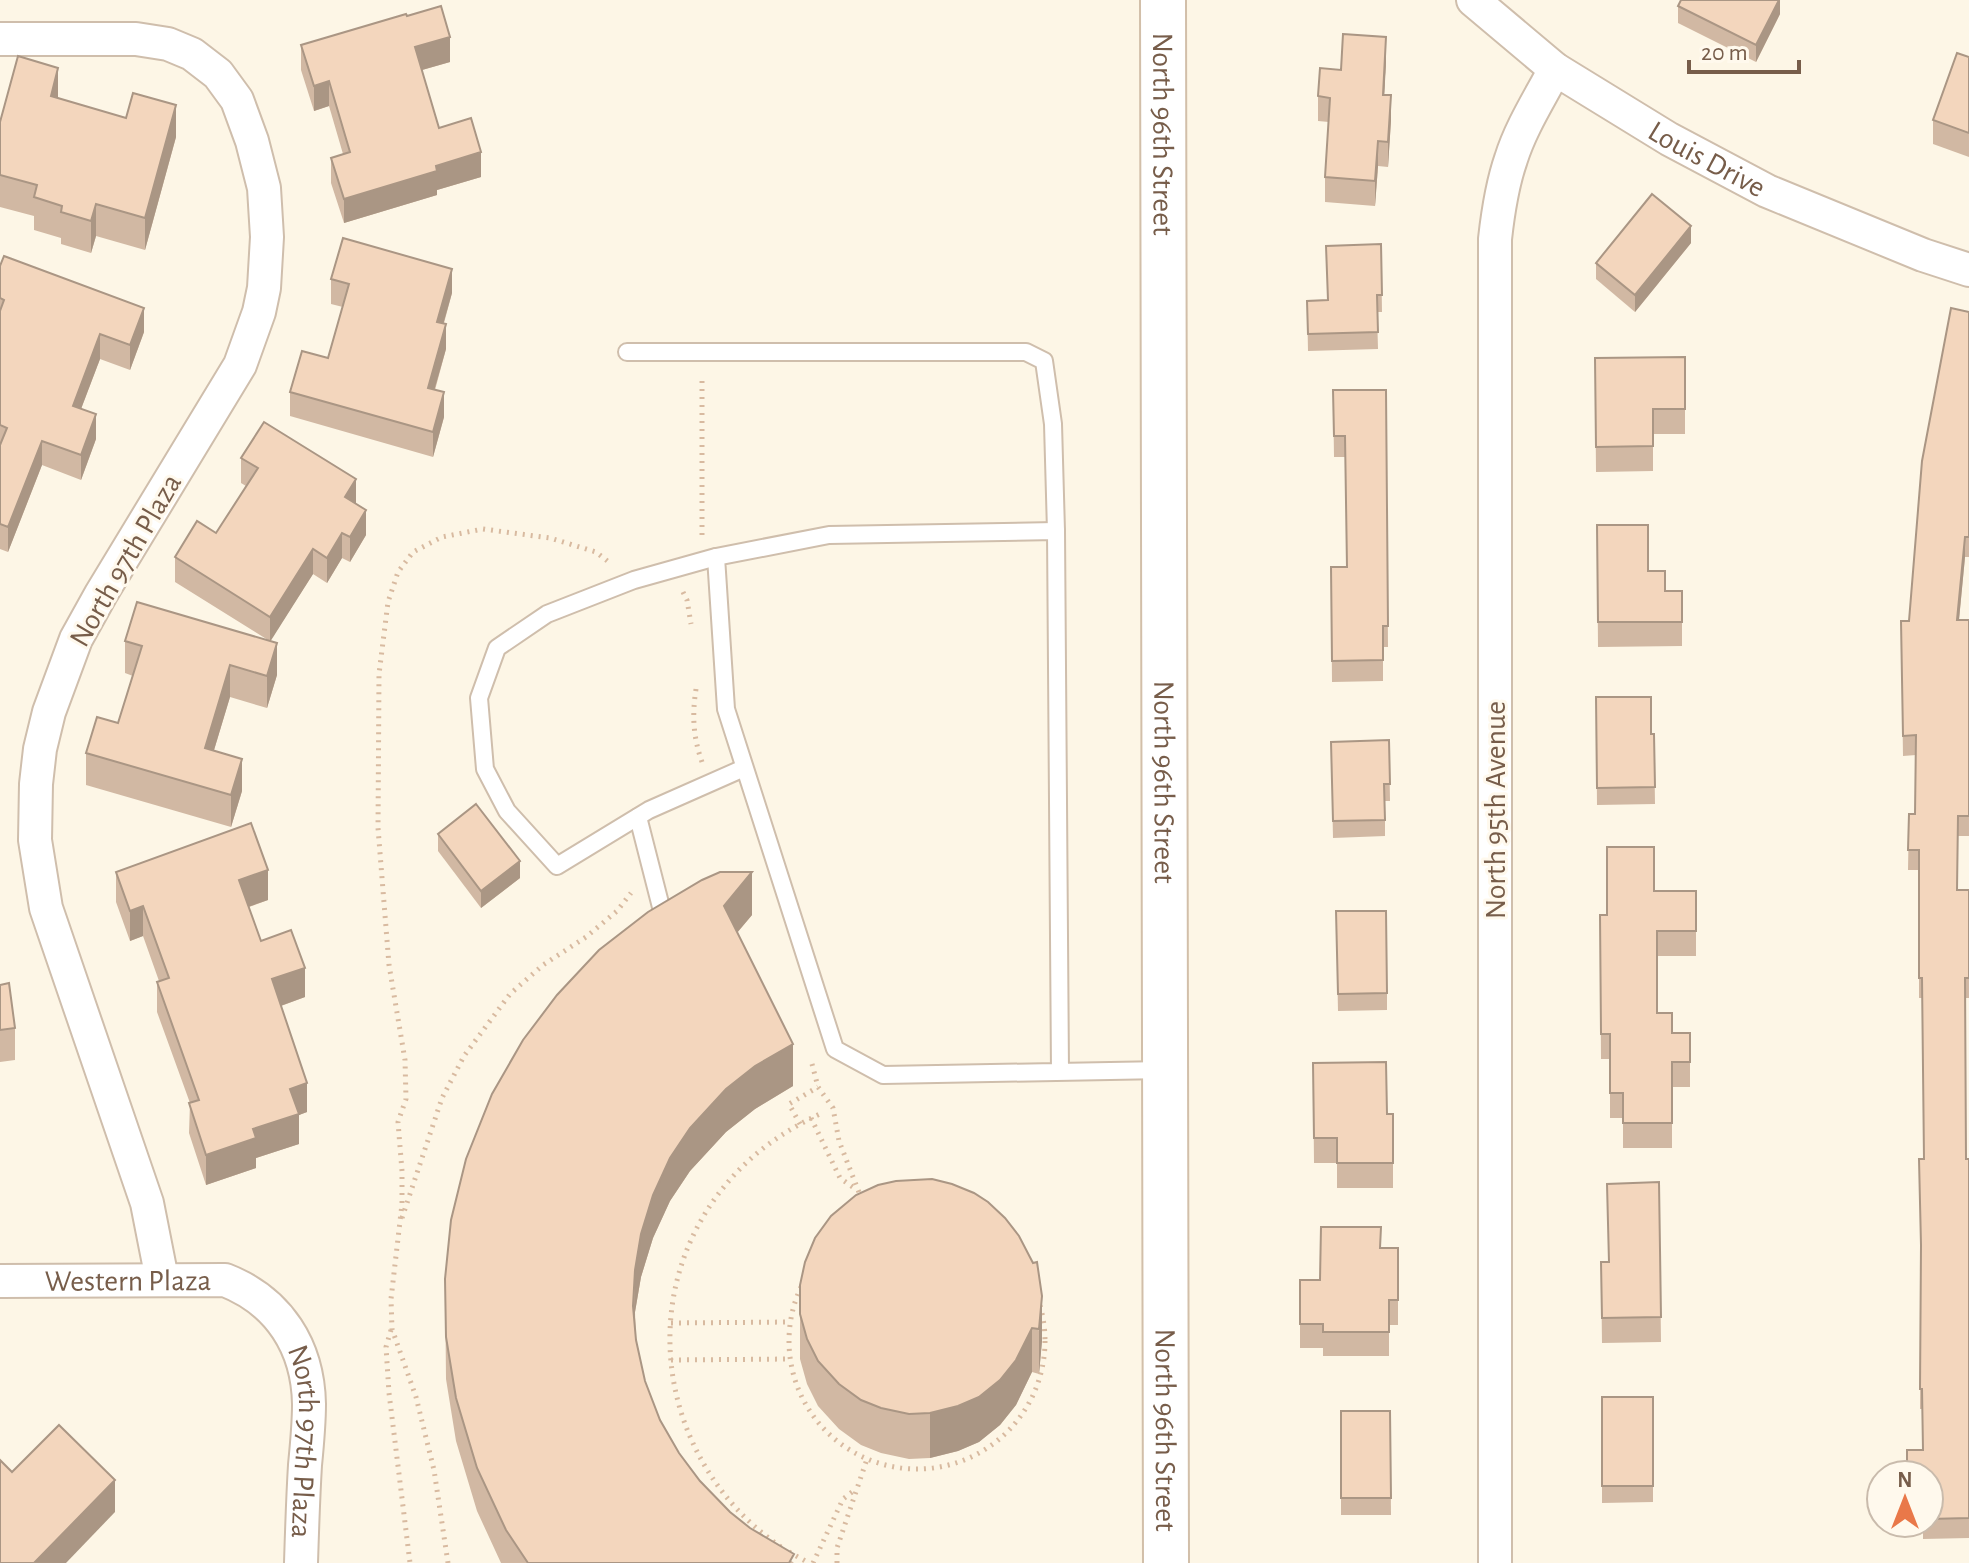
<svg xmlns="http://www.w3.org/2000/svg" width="1969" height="1563" font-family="'Alegreya Sans',sans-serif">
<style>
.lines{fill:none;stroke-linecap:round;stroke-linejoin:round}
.lane-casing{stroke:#cfbeac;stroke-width:20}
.street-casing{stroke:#cfbeac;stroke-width:36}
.secondary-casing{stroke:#d2bfa9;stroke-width:48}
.path{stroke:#d8baa0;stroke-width:5;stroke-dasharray:2 6;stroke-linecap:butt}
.lane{stroke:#fff;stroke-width:16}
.street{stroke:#fff;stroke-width:32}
.secondary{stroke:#fff;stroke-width:44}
.wall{fill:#d1b8a3}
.shaded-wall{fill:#aa9684}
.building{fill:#f3d6bd;stroke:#aa9684;stroke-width:2}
.labels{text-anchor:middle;stroke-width:6;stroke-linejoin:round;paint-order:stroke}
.street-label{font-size:30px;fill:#775d4a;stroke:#fff9ed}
</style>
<rect width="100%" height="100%" fill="#fdf6e6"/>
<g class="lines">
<g class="lane-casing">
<g id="lane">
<path d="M627 352H1026L1044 361 1053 424 1056 531"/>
<path d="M716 557 634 580 547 614 497 648 479 698 485 769 507 811 557 866 649 810 744 768"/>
<path d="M638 817 662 911"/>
<path d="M1060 1072 1056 531 829 535 716 557 726 709 835 1049 883 1075 1164 1070"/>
</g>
</g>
<g class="street-casing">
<g id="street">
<path id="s1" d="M1473 0 1555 69 1669 139 1767 191 1923 255 1969 270"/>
<path d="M0 39H136L168 44 192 54 218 74 237 100 252 141 264 188 267 237 264 288 259 312 240 365 101 594 76 639 49 712 40 749 36 784 35 840 46 908 147 1203 162 1279"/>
<path id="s2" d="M0 1281 225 1280C279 1301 308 1347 309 1404 309 1424 307 1445 305 1465 303 1498 302 1530 301 1563"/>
<path d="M1495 1563V239C1498 212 1502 185 1511 159 1521 127 1540 98 1555 69"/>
</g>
</g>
<g class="secondary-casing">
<g id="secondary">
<path id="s3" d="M1163 0 1166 1563"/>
</g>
</g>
<g class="path">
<path d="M702 535V377"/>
<path d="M683 592 687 600 691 624"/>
<path d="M696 689C692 715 693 737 702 762"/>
<path d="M812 1064 818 1087 833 1108 839 1141 862 1200"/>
<path d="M811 1118 840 1178 857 1190"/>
<path d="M800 1124 789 1104 818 1087"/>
<circle cx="917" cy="1341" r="128"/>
<path d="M402 1218 442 1098 464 1056 510 994 543 965 586 937 617 911 631 893"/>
<path d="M671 1323 790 1322"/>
<path d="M391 1330 386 1347 389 1393 410 1563"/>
<path d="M671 1360 790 1359"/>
<path d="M781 1547C655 1461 630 1283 738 1171 762 1146 790 1128 822 1113"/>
<path d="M789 1552 809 1563"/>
<path d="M448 1563 434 1470 416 1397 392 1329 391 1299 402 1204V1171L398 1122 406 1099 405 1060 389 965 378 828 379 674 388 602 398 572 413 552 442 537 483 529 550 538 596 552 610 563"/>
<path d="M813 1563 843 1499 856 1489"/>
<path d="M837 1563V1548L867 1459"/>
</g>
<use href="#lane" class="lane"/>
<use href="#street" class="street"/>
<use href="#secondary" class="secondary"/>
</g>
<g class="wall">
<path d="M1780 0V14L1756 62 1678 23V6Z"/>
<path d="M407 16 450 62 422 70 439 128 481 177 437 190V195L344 223 331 183V158L343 154 329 106 314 111 301 70V45Z"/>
<path d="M1969 57V157L1933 144V120Z"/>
<path d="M1386 62 1384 95 1391 120 1388 167 1378 166 1375 206 1325 202V177L1329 122 1318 121V96L1341 70Z"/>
<path d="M58 99 176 137 145 250 96 236 91 253 61 244V238L34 230V216L0 207V122Z"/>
<path d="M1691 243 1635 312 1596 279V263Z"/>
<path d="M1381 244 1382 312H1377L1378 349 1308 351 1307 301 1327 300Z"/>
<path d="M0 266 144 332 130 370 100 359 81 409 96 439 81 480 42 465 8 552 0 549Z"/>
<path d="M331 279 452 293 444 323 446 349 435 390 444 417 433 457 290 416V392L328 358 343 307 331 304Z"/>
<path d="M1969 312V557H1965L1959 620H1969V836H1958V890H1969V998H1965L1966 1159H1969V1538L1923 1539V1523H1929V1475L1923 1450 1922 1409H1920L1921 1259 1924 1159 1922 998H1919V870H1908L1909 814H1915L1916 755 1903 756 1901 621H1909Z"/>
<path d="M1685 357V434H1653V471L1596 472 1595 358Z"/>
<path d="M1333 390H1386L1388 647H1383V681L1332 682 1331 567H1347L1345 457H1334Z"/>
<path d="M241 458 356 504 366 535 350 562 342 558 327 583 313 574 270 641 277 675 267 708 230 697 214 750 242 791 231 827 86 785V753L118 723 133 676 125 673V641L268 640 175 582V557L216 533 246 486 241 483Z"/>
<path d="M1597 525 1648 571 1665 591H1682V646L1598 647Z"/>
<path d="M1596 697 1651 734H1654L1655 804 1597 805Z"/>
<path d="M1389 740 1390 801H1385V836L1333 838 1331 742Z"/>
<path d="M438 834 520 878 481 908 438 851Z"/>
<path d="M116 872 268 900 249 907 261 941 305 997 281 1006 307 1112 299 1115V1144L256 1158V1168L206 1185 189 1133 190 1103 157 1012V982L159 981 143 936 130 941 116 902Z"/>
<path d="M1654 891H1696V956H1657V1013L1672 1033H1690V1087H1672V1148H1623V1118H1610V1059H1601L1600 915H1607Z"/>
<path d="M1336 911 1387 993V1010L1338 1011Z"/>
<path d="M648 912 752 915 737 933 793 1086 755 1109 726 1132 690 1171 670 1201 653 1238 641 1277 635 1312 636 1340 645 1381 660 1420 679 1453 700 1481 730 1512 794 1563H501L477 1511 456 1441 446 1379 445 1279Z"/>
<path d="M0 985 15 1028V1060L0 1062Z"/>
<path d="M1313 1063 1387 1114H1393V1188H1337V1163H1314Z"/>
<path d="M1659 1182 1661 1342 1602 1343 1601 1262H1608Z"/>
<path d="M1005 1218 1042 1341 1039 1374 1032 1372 1016 1405 1000 1425 979 1442 958 1451 930 1458 909 1459 881 1453 861 1445 839 1429 818 1406 807 1384 800 1359V1285Z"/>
<path d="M1381 1248H1398V1325H1389V1356H1323V1348H1300V1280H1320Z"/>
<path d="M1602 1397H1653V1502L1602 1503Z"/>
<path d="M1341 1411H1390L1391 1515H1341Z"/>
</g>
<g class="shaded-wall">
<path d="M1779 0H1780V14L1756 62V45Z"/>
<path d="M450 37V62L415 72V47Z"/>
<path d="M1386 37V62L1383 119V95Z"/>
<path d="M58 68V100L51 96Z"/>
<path d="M329 81V106L314 111V86Z"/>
<path d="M1391 95V120L1388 167V142Z"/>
<path d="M176 105V137L145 250V218Z"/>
<path d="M1378 141V166L1375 206V181Z"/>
<path d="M481 152V177L437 190V195L344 223V199L436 166Z"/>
<path d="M96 204V236L91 253V221Z"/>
<path d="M1691 226V243L1635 312V295Z"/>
<path d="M452 269V293L437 346V322Z"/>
<path d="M144 308V332L130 370V345Z"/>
<path d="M446 324V349L428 412V388Z"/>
<path d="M100 334V359L73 430V406Z"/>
<path d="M444 392V417L433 457V432Z"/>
<path d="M96 414V439L81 480V455Z"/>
<path d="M42 441V465L8 552V527Z"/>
<path d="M356 479V504L345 497Z"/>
<path d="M366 510V535L350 562V537Z"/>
<path d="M342 533V558L327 583V558Z"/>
<path d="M1965 537V557L1957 640V620Z"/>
<path d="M313 549V574L270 642V617Z"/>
<path d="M277 643V675L267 708V676Z"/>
<path d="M230 665V697L205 780V748Z"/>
<path d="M242 759V791L231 827V795Z"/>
<path d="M520 861V878L481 908V891Z"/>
<path d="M268 870V900L239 910V880Z"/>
<path d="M752 872V915L724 948V906Z"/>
<path d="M143 906V936L130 941V911Z"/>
<path d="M305 968V997L272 1009V979Z"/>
<path d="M793 1044V1086L755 1109 726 1132 690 1171 670 1201 653 1238 641 1277 635 1312 633 1348 635 1270 641 1234 653 1195 670 1158 690 1128 726 1089 755 1066Z"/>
<path d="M307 1083V1112L299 1115V1144L256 1158V1168L206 1185V1155L253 1129 290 1089Z"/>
<path d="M1042 1296V1341L1039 1374V1329Z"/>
<path d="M1032 1328V1372L1016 1405 1000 1425 979 1442 958 1451 930 1458V1413Z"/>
<path d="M115 1480V1512L66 1563H34Z"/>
</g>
<g class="building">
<path d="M1681 0H1779L1756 45 1678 6Z"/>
<path d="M441 6 450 37 415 47 439 128 471 118 481 152 436 166 437 171 344 199 331 158 350 152 329 81 314 86 301 45 406 14 407 16Z"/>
<path d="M1343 34 1386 37 1383 95H1391L1388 142 1378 141 1375 181 1325 177 1330 98 1318 96 1320 68 1341 70Z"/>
<path d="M1957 53 1969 57V133L1933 120Z"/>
<path d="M18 56 58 68 51 96 126 118 133 93 176 105 145 218 96 204 91 221 61 212 62 206 34 197 37 185 0 175V122Z"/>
<path d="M1652 194 1691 226 1635 295 1596 263Z"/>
<path d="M343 238 452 269 437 322 446 324 428 388 444 392 433 432 290 392 302 351 328 358 349 284 331 279Z"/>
<path d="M1381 244 1382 295H1377L1378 332 1308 334 1307 301 1328 300 1326 246Z"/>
<path d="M4 256 144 308 130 345 100 334 73 406 96 414 81 455 42 441 8 527 0 524V445L7 428 0 425V311L4 300 0 298V266Z"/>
<path d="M1951 308 1969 312V537H1965L1957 620H1969V816H1958L1957 890H1969V978H1965L1966 1159H1969V1518L1929 1519V1475H1907V1450H1923L1922 1389H1920L1921 1245 1919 1159H1924L1922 978H1919V850H1908L1909 814H1915L1916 735 1903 736 1901 621H1909L1922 461Z"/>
<path d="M1685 357V409H1653V446L1596 447 1595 358Z"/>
<path d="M1333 390H1386L1388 626H1383V660L1332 661 1331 567H1347L1345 436H1334Z"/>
<path d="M264 422 356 479 345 497 366 510 350 537 342 533 327 558 313 549 270 617 175 557 197 521 216 533 258 468 241 458Z"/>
<path d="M1597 525H1648V571H1665V591H1682V622H1598Z"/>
<path d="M137 602 277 643 267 676 230 665 205 748 242 759 231 795 86 753 97 717 118 723 142 646 125 641Z"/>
<path d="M1596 697H1651V734H1654L1655 787 1597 788Z"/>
<path d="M1389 740 1390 784H1384L1385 820 1333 821 1331 742Z"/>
<path d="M476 804 520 861 481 891 438 834Z"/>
<path d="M251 823 268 870 239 880 261 941 291 930 305 968 272 979 307 1083 290 1089 299 1114 253 1129 256 1138 206 1155 189 1103 199 1100 157 982 169 978 143 906 130 911 116 872Z"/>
<path d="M1607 847H1654V891H1696V931H1657V1013H1672V1033H1690V1062H1672V1123H1623V1093H1610V1034H1601L1600 915H1607Z"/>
<path d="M720 872H752L724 906 793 1044 755 1066 726 1089 690 1128 670 1158 653 1195 641 1234 635 1270 633 1306 636 1340 645 1381 660 1420 679 1453 700 1481 730 1512 750 1528 794 1554 789 1563H528L506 1530 477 1468 456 1398 446 1337 445 1279 451 1220 466 1159 492 1094 523 1040 557 995 599 950 648 912 702 880Z"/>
<path d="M1336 911H1386L1387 993 1338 994Z"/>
<path d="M9 983 15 1028 0 1030V985Z"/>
<path d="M1386 1062 1387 1114H1393V1163H1337V1138H1314L1313 1063Z"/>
<path d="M932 1179 952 1184 974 1193 988 1202 1005 1218 1019 1236 1033 1263 1037 1262 1042 1296 1039 1329 1032 1328 1016 1360 1000 1380 979 1397 958 1406 930 1413 909 1414 881 1408 861 1400 839 1384 818 1361 807 1339 800 1314V1285L805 1262 815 1238 831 1216 856 1195 878 1185 896 1181Z"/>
<path d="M1659 1182 1661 1317 1602 1318 1601 1262H1609L1607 1184Z"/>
<path d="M1321 1227H1381L1380 1248H1398V1300H1389V1332H1323V1324H1300V1280H1320Z"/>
<rect x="1602" y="1397" width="51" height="89"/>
<path d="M1341 1411H1390L1391 1498H1341Z"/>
<path d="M59 1425 115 1480 34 1563H0V1460L12 1472Z"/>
</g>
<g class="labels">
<g class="street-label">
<text dy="10" stroke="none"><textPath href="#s3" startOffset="134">North 96th Street</textPath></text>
<text dy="10" stroke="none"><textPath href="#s1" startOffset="284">Louis Drive</textPath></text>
<text transform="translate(125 560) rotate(-60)" y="10">North 97th Plaza</text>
<text dy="10" stroke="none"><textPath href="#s3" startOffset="782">North 96th Street</textPath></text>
<text transform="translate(1495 810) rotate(-90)" y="10">North 95th Avenue</text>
<text dy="10" stroke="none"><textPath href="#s2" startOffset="128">Western Plaza</textPath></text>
<text dy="10" stroke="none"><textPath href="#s3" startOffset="1430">North 96th Street</textPath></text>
<text dy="10" stroke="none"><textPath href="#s2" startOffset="422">North 97th Plaza</textPath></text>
</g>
</g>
<g transform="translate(1905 1499)"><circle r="38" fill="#fff9ed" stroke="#c9bbac" stroke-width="2"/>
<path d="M0-6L14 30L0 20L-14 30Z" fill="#e97849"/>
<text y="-12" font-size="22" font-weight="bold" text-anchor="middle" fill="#775d4a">N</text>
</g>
<path d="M1689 60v12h110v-12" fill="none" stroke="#775d4a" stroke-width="4"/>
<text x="1701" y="60" font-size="24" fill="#775d4a" stroke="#fff9ed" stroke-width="6" paint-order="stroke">20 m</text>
</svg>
